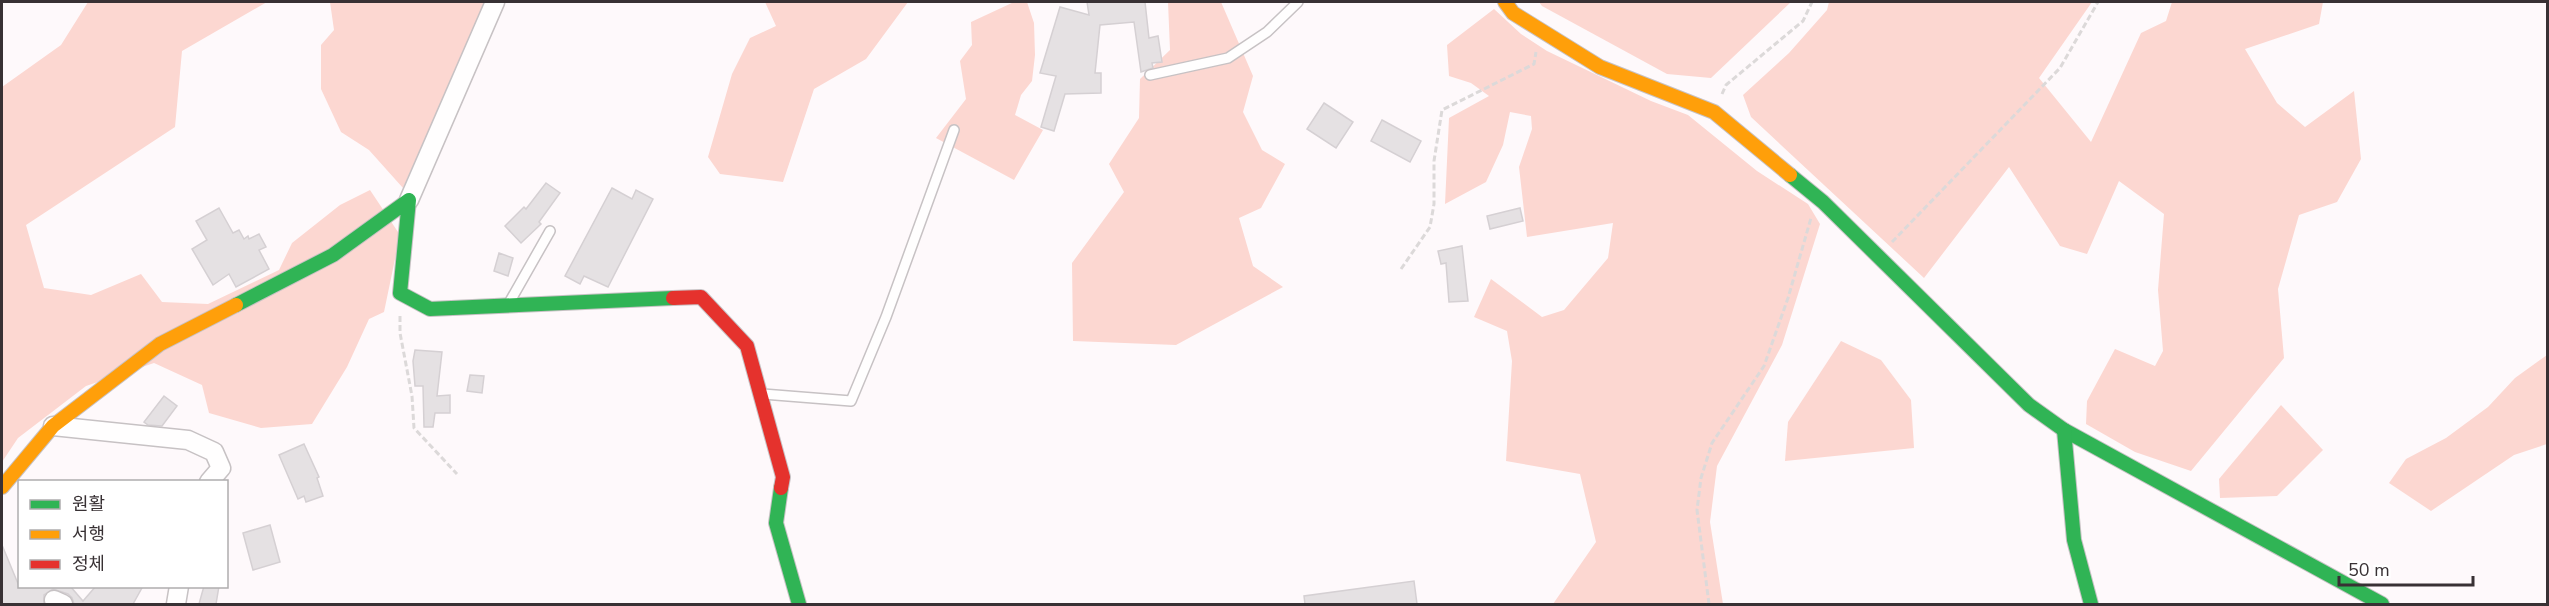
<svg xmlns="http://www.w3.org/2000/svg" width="2549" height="606" font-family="'Nunito Sans','Noto Sans KR',sans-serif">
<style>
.green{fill:#fcd7d1}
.building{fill:#e5e1e3;stroke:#d5d0d3;stroke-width:1.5}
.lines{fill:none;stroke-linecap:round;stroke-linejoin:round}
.lane-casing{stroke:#c7c2c4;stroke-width:12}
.street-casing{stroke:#c7c2c4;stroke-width:21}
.fast-casing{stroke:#c7c2c4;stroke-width:16}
.slow-casing{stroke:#c7c2c4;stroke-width:16}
.jam-casing{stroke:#c7c2c4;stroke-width:16}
.path{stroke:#dcd9d9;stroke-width:3;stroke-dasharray:6 3;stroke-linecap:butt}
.lane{stroke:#fffefe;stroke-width:9}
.street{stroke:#fffefe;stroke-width:18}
.fast{stroke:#30b455;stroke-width:14}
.slow{stroke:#ff9f0a;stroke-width:14}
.jam{stroke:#e5322d;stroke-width:14}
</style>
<rect width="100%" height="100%" fill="#fef9fb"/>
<g class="green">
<path d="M88 2H267L182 51 175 127 26 225 44 288 91 295 141 274 162 302 208 304 279 270 292 243 340 205 370 190 400 235 384 312 369 319 347 367 312 424 261 428 209 413 202 385 154 363 86 386 18 438 2 462V87L61 45Z"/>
<path d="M330 2H486L403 188 369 150 341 132 321 89V45L334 30Z"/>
<path d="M765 2H908L866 59 814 89 783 182 720 174 708 157 732 74 750 38 776 26Z"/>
<path d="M1014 2H1027L1034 23 1035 55 1032 81 1021 95 1015 115 1043 130 1014 180 936 138 966 99 960 61 972 45 971 22Z"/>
<path d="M1168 2H1221L1253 76 1243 112 1262 150 1285 164 1261 208 1239 218 1253 266 1283 287 1176 345 1073 341 1072 263 1124 192 1109 164 1139 118 1140 79 1170 50Z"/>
<path d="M1539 2H1791L1711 78 1667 74 1542 6Z"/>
<path d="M1829 2H2092L2039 78 2091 142 2141 33 2166 21 2172 2H2323L2319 24 2245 49 2277 103 2305 127 2354 91 2361 159 2337 202 2299 215 2278 289 2284 358 2191 471 2135 452 2086 424 2087 401 2115 349 2155 366 2163 351 2158 290 2164 214 2119 181 2087 254 2060 246 2009 167 1924 278 1751 117 1743 95 1789 53 1827 10Z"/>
<path d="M1494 9 1521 34 1547 51 1651 101 1688 115 1757 171 1808 204 1820 224 1782 345 1717 466 1710 522 1723 604H1553L1596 542 1580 474 1506 461 1512 361 1507 331 1474 317 1491 279 1542 317 1564 310 1608 258 1613 223 1527 237 1519 167 1532 129 1531 116 1510 112 1503 145 1486 182 1445 204 1449 118 1489 96 1471 83 1449 76 1447 45Z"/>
<path d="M1841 341 1881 360 1911 400 1914 448 1785 461 1788 422Z"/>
<path d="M2547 355V444L2514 455 2431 511 2389 483 2406 459 2446 438 2488 407 2515 378Z"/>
<path d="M2281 405 2323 450 2277 496 2220 498 2219 479Z"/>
</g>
<g class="building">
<path d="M1087 2H1145L1149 38 1158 36 1162 62 1152 63 1153 68 1141 72 1134 22 1100 25 1095 73H1101V93L1065 94 1054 131 1041 127 1056 76 1040 73 1060 7 1089 15Z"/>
<path d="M1324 103 1353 122 1336 148 1307 129Z"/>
<path d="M1382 120 1421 141 1410 162 1371 141Z"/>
<path d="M546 183 560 193 539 222 541 224 521 243 505 226 524 207 526 209Z"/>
<path d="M612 188 632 199 636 190 653 199 608 287 584 276 580 284 565 276Z"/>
<path d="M219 208 233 233 239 230 244 239 248 236 249 239 259 234 266 247 259 250 269 269 236 287 229 274 213 285 192 249 207 240 196 221Z"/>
<path d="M1520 208 1523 221 1490 229 1487 216Z"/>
<path d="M1462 246 1468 301 1449 302 1446 263 1441 264 1438 251Z"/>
<path d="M499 253 513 258 508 276 494 271Z"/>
<path d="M415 350 442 352 437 396 450 395V413H435L433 427H424L423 386H415L413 361Z"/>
<path d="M470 375 484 376 482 393 467 391Z"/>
<path d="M164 396 177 406 162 426 148 425 144 422Z"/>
<path d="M304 444 319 477 317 478 323 496 306 502 304 496 298 499 279 455Z"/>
<path d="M270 525 280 562 253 570 243 533Z"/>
<path d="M2 545 19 586H70L83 601 96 586H143L133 604H74L72 598 68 594 53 589 44 595V604H2Z"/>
<path d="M1414 581 1417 604H1305L1304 596Z"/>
<path d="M204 586H219L216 604H199Z"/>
</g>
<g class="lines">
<g class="lane-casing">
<g id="lane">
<path d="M1150 75 1228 58 1267 32 1298 2"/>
<path d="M509 303 550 231"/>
<path d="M763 394 851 401 886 317 954 130"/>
</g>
</g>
<g class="street-casing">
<g id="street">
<path d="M409 200 495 2"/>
<path d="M53 426 188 440 214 452 221 468 209 482"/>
<path d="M54 600 63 604"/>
<path d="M176 604 179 586"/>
</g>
</g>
<g class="fast-casing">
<g id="fast">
<path d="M1790 175 1823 202 2029 405 2064 430 2382 604"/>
<path d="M236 305 333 255 409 200 400 293 430 309 673 298"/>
<path d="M2064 430 2074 540 2091 604"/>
<path d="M781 488 776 523 799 604"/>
</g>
</g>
<g class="slow-casing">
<g id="slow">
<path d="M1505 2 1513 13 1600 67 1714 112 1790 175"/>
<path d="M2 487 53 426 160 344 236 305"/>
</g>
</g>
<g class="jam-casing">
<path id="jam" d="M673 298 701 297 747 346 783 477 781 488"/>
</g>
<g class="path">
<path d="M1722 94 1726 85 1803 21 1812 2"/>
<path d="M1892 242 2060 68 2098 2"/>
<path d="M1401 269 1430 227 1434 204V161L1442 110 1534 64 1536 52"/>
<path d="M400 316V333L412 396 414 428 457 474"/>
<path d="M1709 604 1697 510 1701 478 1712 443 1764 366 1788 298 1811 218"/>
</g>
<use href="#lane" class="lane"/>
<use href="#street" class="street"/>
<use href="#fast" class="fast"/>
<use href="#slow" class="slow"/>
<use href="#jam" class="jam"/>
</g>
<rect width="2549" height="606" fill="none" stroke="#383134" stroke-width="6"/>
<rect x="18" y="480" width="210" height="108" fill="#ffffff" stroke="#afadae" stroke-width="1.5"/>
<rect x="30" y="500" width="30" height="9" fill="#30b455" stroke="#afadae" stroke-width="1.5"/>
<text x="72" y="510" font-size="18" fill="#383134">원활</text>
<rect x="30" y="530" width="30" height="9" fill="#ff9f0a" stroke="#afadae" stroke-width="1.5"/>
<text x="72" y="540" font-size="18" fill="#383134">서행</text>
<rect x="30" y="560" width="30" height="9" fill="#e5322d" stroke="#afadae" stroke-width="1.5"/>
<text x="72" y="570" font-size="18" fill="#383134">정체</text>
<path d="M2339 576v9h134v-9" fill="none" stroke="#383134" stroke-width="3"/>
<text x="2348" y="576" font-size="18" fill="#383134" stroke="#ffffff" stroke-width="4.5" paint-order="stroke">50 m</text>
</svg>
